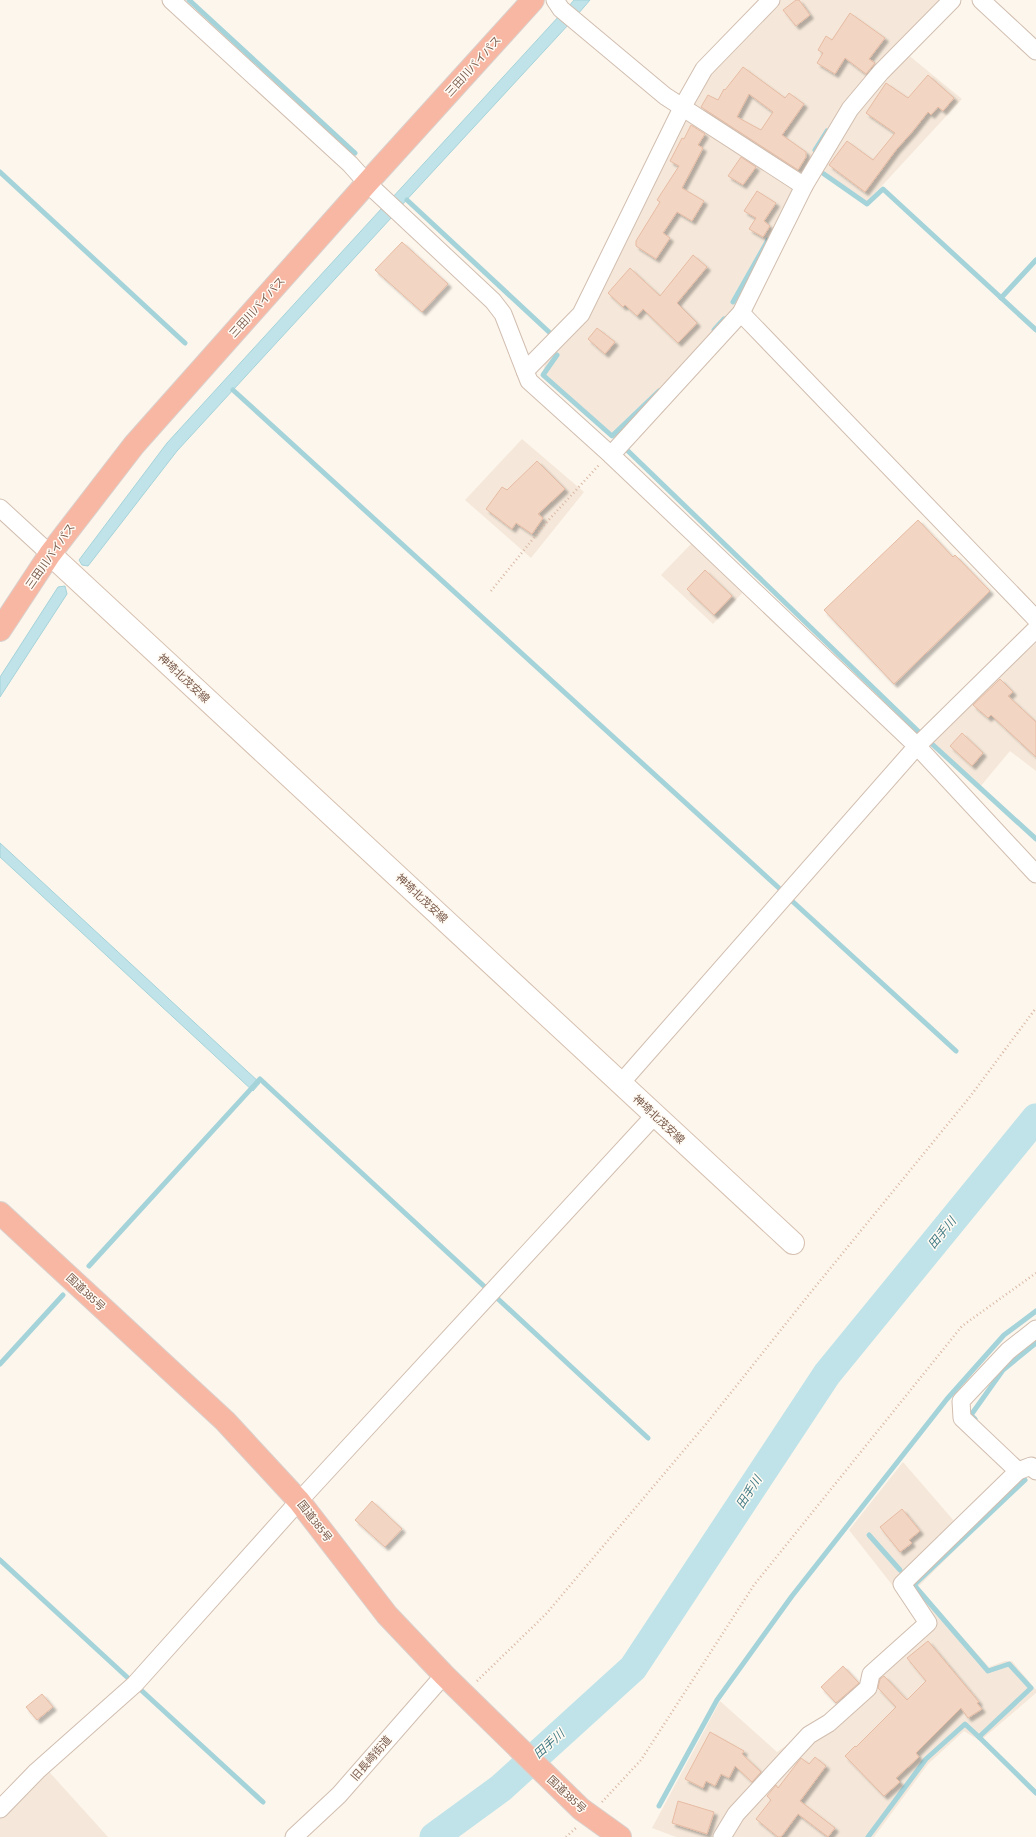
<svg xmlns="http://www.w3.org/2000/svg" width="1036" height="1837" font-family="'Fira Sans Condensed','Noto Sans JP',sans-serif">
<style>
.residential{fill:#f5e8da}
.water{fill:#bfe3e8;stroke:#a5d3da}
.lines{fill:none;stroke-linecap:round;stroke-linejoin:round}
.stream{stroke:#a5d3da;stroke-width:5}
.river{stroke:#bfe3e8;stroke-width:29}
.building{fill:#f3d5c3;stroke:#e6bba3;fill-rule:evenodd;filter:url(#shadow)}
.street-casing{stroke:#d1beb0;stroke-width:19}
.secondary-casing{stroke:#d6c0b0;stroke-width:24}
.highway-casing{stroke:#dad1cd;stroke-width:24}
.path{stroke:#d9b8a5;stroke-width:2.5;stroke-dasharray:1 3;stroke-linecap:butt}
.street{stroke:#fff;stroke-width:17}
.secondary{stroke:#fff;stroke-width:22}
.highway{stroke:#f7b7a3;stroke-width:22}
.labels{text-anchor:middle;stroke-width:3;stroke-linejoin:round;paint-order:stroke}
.street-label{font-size:11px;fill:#7a5c4d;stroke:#fffaf3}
.water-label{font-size:12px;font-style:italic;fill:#437c86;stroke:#fffaf3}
</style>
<defs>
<filter id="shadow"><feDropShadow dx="3.5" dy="3.5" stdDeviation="1" flood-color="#0004"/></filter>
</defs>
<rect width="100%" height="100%" fill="#fdf6ec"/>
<g class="residential">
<path d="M761 0H961L906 53 962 99 867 202 822 171 739 325 626 447 543 372 553 331 581 302 676 111Z"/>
<path d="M522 439 584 492 531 558 465 500Z"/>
<path d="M693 542 744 591 713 624 661 575Z"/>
<path d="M1036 615V771L1010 751 980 787 922 732Z"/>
<path d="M903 1462 968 1537 918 1587 989 1667 1005 1661H1012L1036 1690V1693L980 1741 964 1731 928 1764 874 1837H676L652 1828 720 1701 777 1752 861 1692 922 1623 849 1530Z"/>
<path d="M42 1764 108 1837H0V1806Z"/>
</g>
<g class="water">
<path d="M574 0H590L578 14 569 6Z"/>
<path d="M560 15 569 24 401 206 392 198Z"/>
<path d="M382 208 392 217 177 451 88 566 82 565 79 560 167 443Z"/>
<path d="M65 586 67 594 0 697V677L58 587Z"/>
<path d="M0 843 260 1083 253 1091 0 857Z"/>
</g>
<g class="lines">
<g class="stream">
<path d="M189 0 355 153"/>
<path d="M815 150 827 131"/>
<path d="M0 172 185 343"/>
<path d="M824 174 867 204 883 189 1036 330"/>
<path d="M407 200 549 332"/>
<path d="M1001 298 1036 260"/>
<path d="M733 302 768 240"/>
<path d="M714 330 724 319"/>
<path d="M557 355 543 375 612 436 659 391"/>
<path d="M233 390 780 889"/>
<path d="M627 450 919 732"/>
<path d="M932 744 1036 839"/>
<path d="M791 900 956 1051"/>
<path d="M89 1266 260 1079 486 1288"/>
<path d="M497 1298 648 1438"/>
<path d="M0 1364 63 1295"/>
<path d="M975 1419 971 1415 1003 1370 1036 1343"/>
<path d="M869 1535 900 1570"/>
<path d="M0 1560 128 1678"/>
<path d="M141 1690 263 1802"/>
<path d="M979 1737 1031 1688 1009 1664 988 1671 914 1585 1025 1480"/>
<path d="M659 1806 717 1700 792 1596 947 1399 1004 1335 1036 1311"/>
<path d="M868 1837 926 1759 965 1724 979 1737 1036 1793"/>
</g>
<path class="river" d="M434 1837 501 1788 633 1668 827 1374 1036 1118"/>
</g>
<g class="building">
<path d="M796 0H799L810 15 796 26 783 10Z"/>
<path d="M850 13 885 38 869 59 875 63 866 74 845 58 835 74 817 63 823 53 818 50 826 36 832 40Z"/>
<path d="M743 67 785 98 789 93 804 104 782 135 806 152V157L798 170 701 107 708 95 718 100 724 89 725 90ZM749 94 773 112 761 130 737 117Z"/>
<path d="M928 75 954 98 943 111 938 107 931 115 928 112 913 131 896 150 865 192 829 165 847 141 873 160 895 133 866 113 886 83 908 98Z"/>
<path d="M691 125 705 134 698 145 703 148 682 188 704 201 692 221 677 212 663 233 670 238 656 259 636 246V241L660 202 657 200 679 166 670 161 682 138 684 139Z"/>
<path d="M741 157 756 167 743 185 728 176Z"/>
<path d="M757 191 776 203 764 221 770 226 763 237 749 229 756 218 744 211Z"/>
<path d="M402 242 448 284 422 312 375 270Z"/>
<path d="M693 255 707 267 677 303 697 323 678 343 643 309 637 316 625 305 623 307 608 293 630 268 660 296Z"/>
<path d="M597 328 615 342 605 354 588 339Z"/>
<path d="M537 461 565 489 538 514 543 518 532 534 516 523 512 529 486 509 502 487 507 490Z"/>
<path d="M918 520 953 557 955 555 990 591 894 684 824 610Z"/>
<path d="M705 570 732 596 714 615 687 589Z"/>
<path d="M1000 679 1013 692 1008 696 1036 722V757L991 715 988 718 973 705Z"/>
<path d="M962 733 983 753 972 766 950 746Z"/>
<path d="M372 1501 402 1529 385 1547 355 1520Z"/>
<path d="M902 1509 920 1531 909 1540 912 1543 900 1552 880 1527Z"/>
<path d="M928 1641 979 1702 977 1703 982 1709 968 1718 961 1708 916 1753 919 1757 896 1778 900 1782 884 1796 845 1756 855 1746 856 1747 896 1707 878 1688 880 1679 884 1676 907 1700 926 1681 907 1658Z"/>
<path d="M843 1666 859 1683 836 1703 821 1687Z"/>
<path d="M42 1694 53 1707 37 1720 26 1707Z"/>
<path d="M710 1732 744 1751 742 1754 761 1772 752 1782 735 1766 729 1778 721 1774 715 1786 706 1781 703 1788 685 1779Z"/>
<path d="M815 1757 826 1766 800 1801 835 1828 828 1837 798 1814 781 1837H778L756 1819 771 1800 767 1796 776 1785 778 1788 801 1758 809 1764Z"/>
<path d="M678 1801 714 1812 707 1834 672 1823Z"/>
</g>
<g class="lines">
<g class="street-casing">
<g id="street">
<path d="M171 0 350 164 367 183 493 301 503 314 529 381 611 455 917 746 1036 874"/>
<path d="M555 0 561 9 665 96 804 186"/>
<path d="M981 0 1036 51"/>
<path d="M741 313 1036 619"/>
<path d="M525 371 581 314 683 106 704 69 771 0"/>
<path d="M611 455 741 313 804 186 850 109 881 72 952 0"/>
<path d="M0 508 50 554"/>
<path d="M621 1083 917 746 1036 629"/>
<path d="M1036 1329 1008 1351 961 1401 962 1418 1018 1471 1031 1466 1036 1471"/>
<path d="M0 1809 37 1771 135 1684 299 1501 655 1115"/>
<path d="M294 1837 339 1795 444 1675"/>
<path d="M722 1837 736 1814 809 1735 829 1723 868 1688 871 1674 928 1623 902 1584 1018 1471"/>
</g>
</g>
<g class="secondary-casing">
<path id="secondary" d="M50 554 793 1243"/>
</g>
<g class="highway-casing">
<g id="highway">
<path d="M0 630 50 554 134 445 367 183 533 0"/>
<path d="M0 1213 225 1421 299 1501 387 1615 444 1675 581 1809 620 1837"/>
</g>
</g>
<g class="path">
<path d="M491 591 545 524 599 465"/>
<path d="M477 1681 546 1614 706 1424 811 1292 969 1098 1036 1008"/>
<path d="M602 1802 641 1760 754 1585 962 1326 1036 1273"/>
<path d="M566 1837 576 1828"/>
</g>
<use href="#street" class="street"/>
<use href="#secondary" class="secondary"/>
<use href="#highway" class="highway"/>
</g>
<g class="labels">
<g class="street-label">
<text transform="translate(473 66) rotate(-48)" y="4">三田川バイパス</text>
<text transform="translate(257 307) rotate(-48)" y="4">三田川バイパス</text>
<text transform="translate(50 556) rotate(-55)" y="4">三田川バイパス</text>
<text transform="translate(184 678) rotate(43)" y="4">神埼北茂安線</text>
<text transform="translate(422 898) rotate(43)" y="4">神埼北茂安線</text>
<text transform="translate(659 1119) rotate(43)" y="4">神埼北茂安線</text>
<text transform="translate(86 1292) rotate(43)" y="4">国道385号</text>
<text transform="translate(315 1521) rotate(52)" y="4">国道385号</text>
<text transform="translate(371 1758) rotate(-49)" y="4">旧長崎街道</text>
<text transform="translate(567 1794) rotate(43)" y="4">国道385号</text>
</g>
<g class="water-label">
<text transform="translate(942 1233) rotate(-51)" y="4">田手川</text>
<text transform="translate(749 1492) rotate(-57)" y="4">田手川</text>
<text transform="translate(549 1744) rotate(-42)" y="4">田手川</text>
</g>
</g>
</svg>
